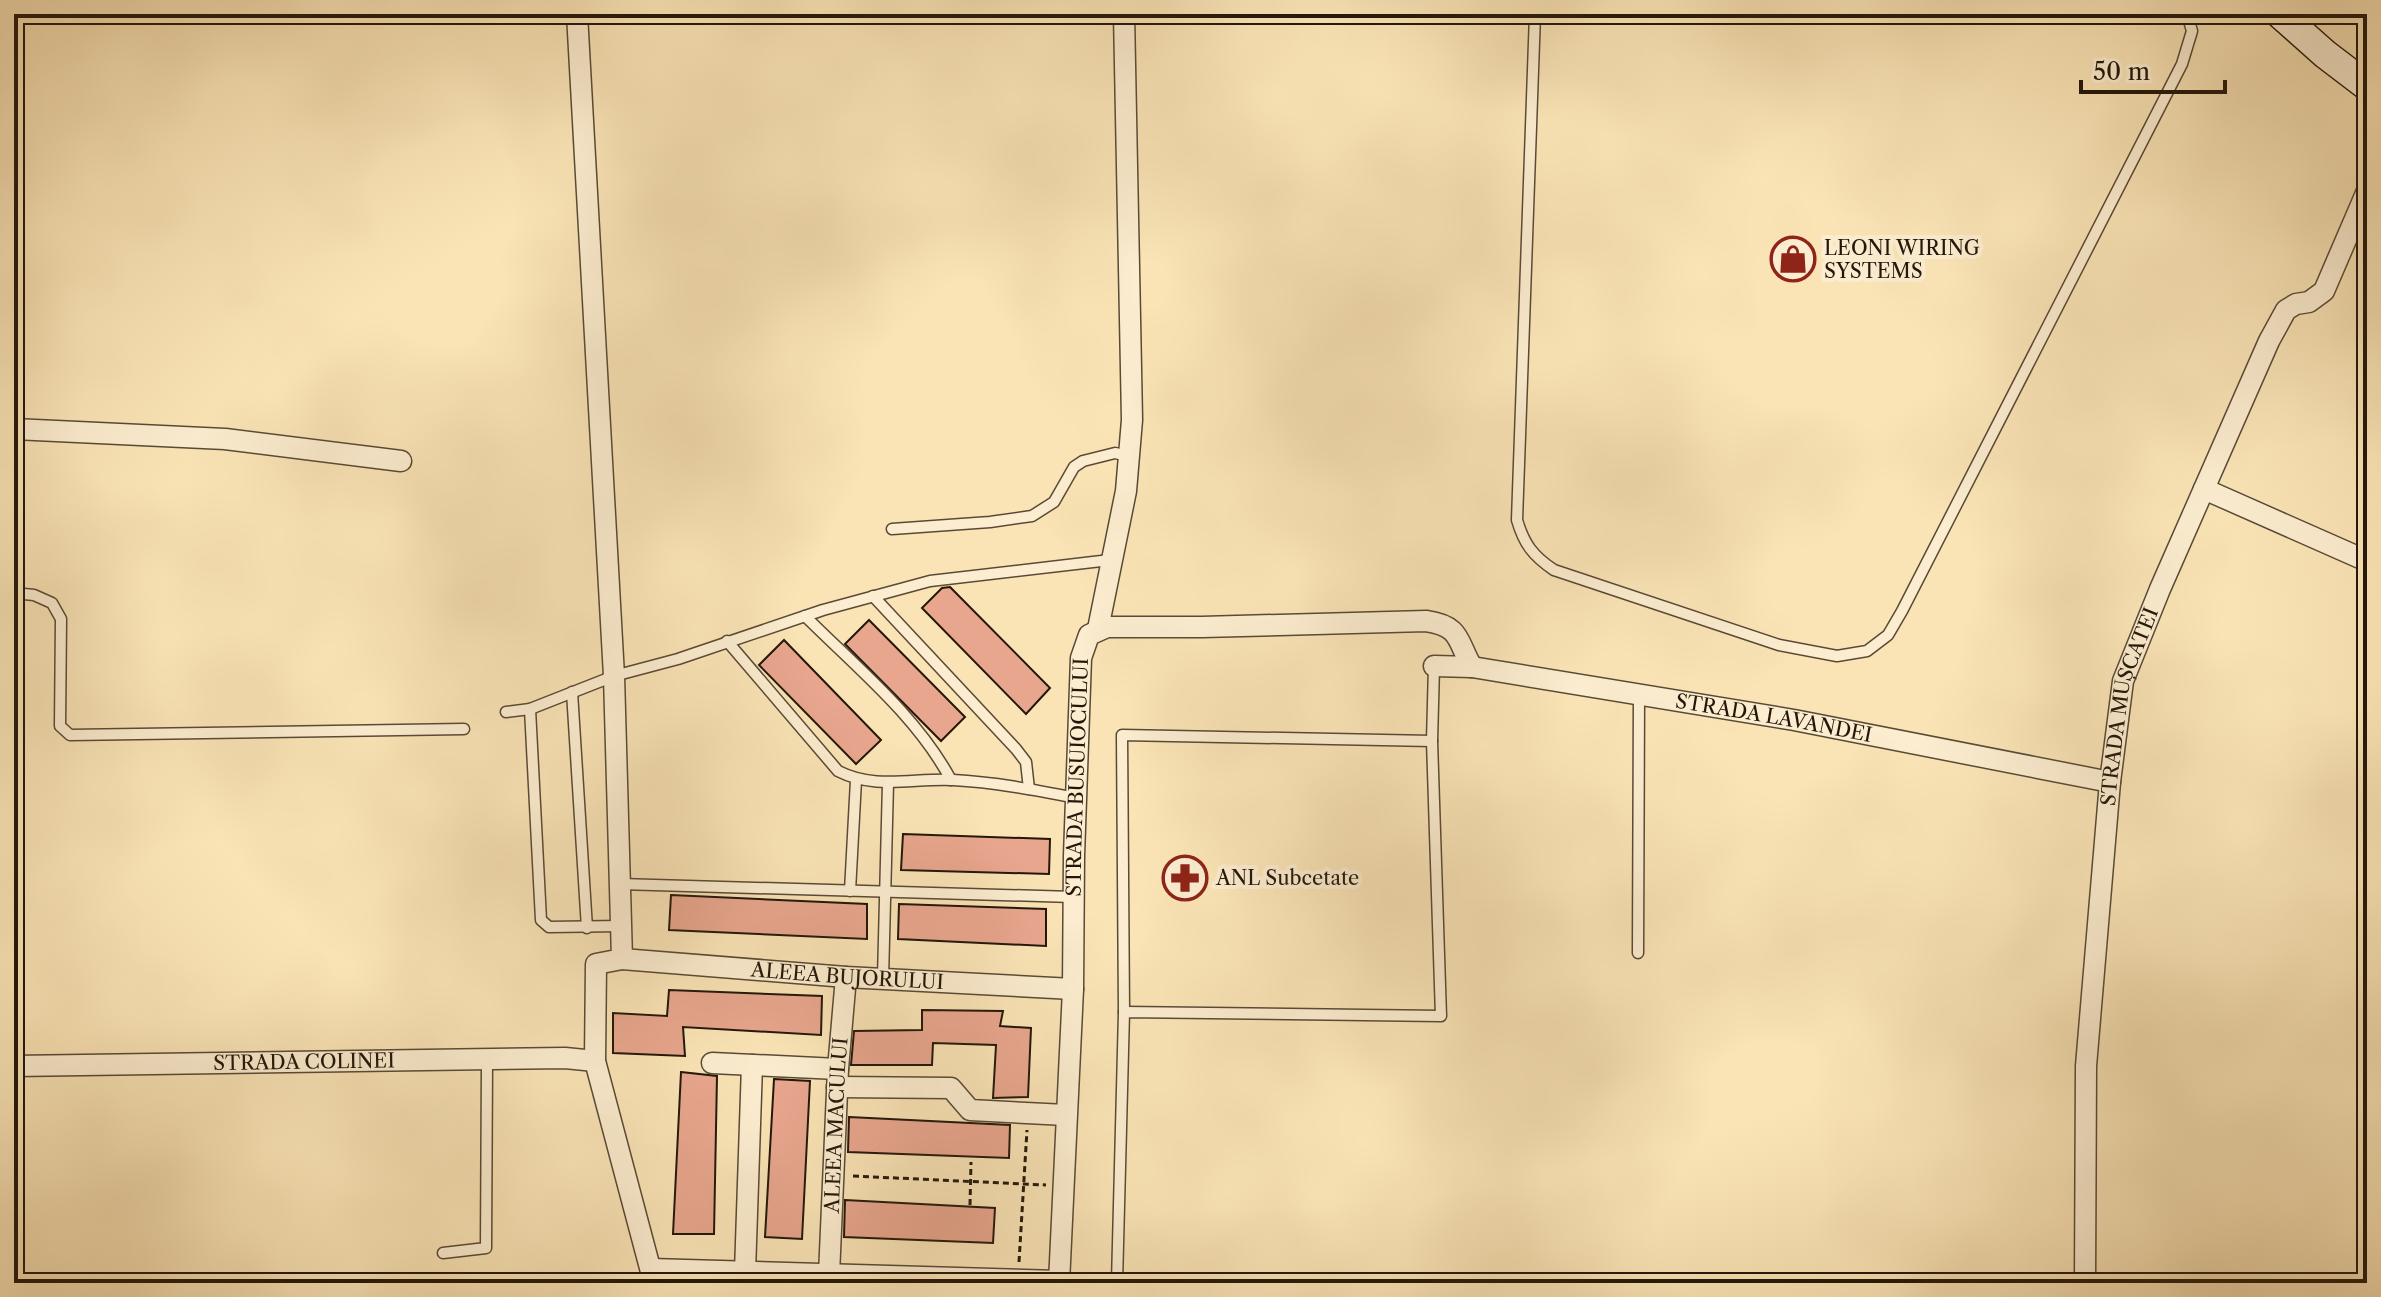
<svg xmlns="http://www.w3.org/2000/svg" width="2381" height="1297" font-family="'Libre Caslon Text',serif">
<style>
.building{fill:#e8a68e;stroke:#23170a;stroke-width:2}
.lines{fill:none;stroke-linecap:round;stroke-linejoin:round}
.lane-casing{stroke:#594a35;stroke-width:13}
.street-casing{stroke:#594a35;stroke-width:23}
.secondary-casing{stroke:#23170a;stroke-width:31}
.path{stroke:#23170a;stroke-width:3;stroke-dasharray:6 4;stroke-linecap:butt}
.lane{stroke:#fcedd0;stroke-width:10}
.street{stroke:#fcedd0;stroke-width:20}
.secondary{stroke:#fcedd0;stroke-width:28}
.labels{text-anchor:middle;stroke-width:8;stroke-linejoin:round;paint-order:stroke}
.poi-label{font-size:20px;fill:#23170a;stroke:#fcedd0;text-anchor:start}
.street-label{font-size:20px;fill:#23170a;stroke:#fcedd0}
</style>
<rect width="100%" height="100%" fill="#fae4b6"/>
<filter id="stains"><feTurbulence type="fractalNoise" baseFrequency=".0025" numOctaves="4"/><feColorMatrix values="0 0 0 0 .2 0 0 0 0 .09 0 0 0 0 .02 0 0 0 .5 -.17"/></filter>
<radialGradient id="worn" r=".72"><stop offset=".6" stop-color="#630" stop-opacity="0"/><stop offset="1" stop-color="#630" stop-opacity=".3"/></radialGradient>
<g class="building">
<path d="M950 587 1050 688 1026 714 922 608 942 588Z"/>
<path d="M869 620 965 717 941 741 845 644Z"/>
<path d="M784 640 881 740 856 764 759 665Z"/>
<path d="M903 834 1050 839 1049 874 901 870Z"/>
<path d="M671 895 867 904V939L669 930Z"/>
<path d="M899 904 1046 909V946L898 939Z"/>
<path d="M669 990 822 996 821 1035 683 1027 685 1056 613 1053V1013L667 1016Z"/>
<path d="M922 1010 1003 1011 1000 1026 1031 1028 1028 1097 993 1098 996 1045 933 1043 932 1065H851L854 1031 922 1030Z"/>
<path d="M681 1072 717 1076 714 1234H673Z"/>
<path d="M774 1079 810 1081 802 1239 765 1237Z"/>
<path d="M849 1117 1010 1125 1009 1158 848 1152Z"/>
<path d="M845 1200 995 1208 993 1243 844 1237Z"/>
</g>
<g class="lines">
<g class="lane-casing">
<g id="lane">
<path d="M1535 14 1517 520C1524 544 1533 556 1554 570L1779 645 1837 656 1867 651 1888 635 1902 611 2182 64 2192 31 2187 14"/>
<path d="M892 529 990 522 1032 516 1054 502 1074 467 1083 461 1115 453 1129 456"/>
<path d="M14 593 34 595 52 603 61 619 60 726 70 735 464 729"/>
<path d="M873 596 1016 749 1026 762 1029 789"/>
<path d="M805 616C856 667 917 716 951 780"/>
<path d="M727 641 838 771C875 790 913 778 953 780 994 782 1035 790 1076 798"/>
<path d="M572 692 587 928"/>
<path d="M530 709 541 920 549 927 621 926"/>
<path d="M506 712 530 709 614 676 678 659 823 610 930 581 1110 560"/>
<path d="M620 884 1073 897"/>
<path d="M850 891 856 780"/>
<path d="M1638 953 1639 695"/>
<path d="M883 978 888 783"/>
<path d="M1124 1012 1122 735 1432 741"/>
<path d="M443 1253 486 1248 487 1060"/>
<path d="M1059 1281 1080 1283"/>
<path d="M1117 1283 1124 1012 1441 1016 1432 741 1434 666"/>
</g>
</g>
<g class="street-casing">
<g id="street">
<path d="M577 14 614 676 622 959 596 964 595 1061 654 1283"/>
<path d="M14 429 225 439 401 461"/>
<path d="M2204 489 2367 561"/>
<path d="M1098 629 1126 491 1132 420 1124 14"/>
<path id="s1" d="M1434 666 1472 667 1794 720 2110 782"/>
<path id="s2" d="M622 959 846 977 1073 989"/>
<path d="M712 1063 838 1069"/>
<path id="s3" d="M14 1066 565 1058 595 1061"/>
<path d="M837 1087 951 1088 970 1110 1066 1115"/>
<path d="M651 1269 1059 1281"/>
<path d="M745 1272 752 1065"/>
<path id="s4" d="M829 1275 838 1069 846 977"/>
<path id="s5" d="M1059 1283 1073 989 1074 856 1081 658 1089 635 1107 627H1202L1426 621C1462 626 1457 642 1472 667"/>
<path id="s6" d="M2085 1283 2086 1066 2110 782 2123 681 2160 589 2269 341 2286 310 2296 304 2309 302 2324 291 2367 191"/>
</g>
</g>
<g class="secondary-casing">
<path id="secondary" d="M2280 14 2325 54 2367 86"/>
</g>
<g class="path">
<path d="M853 1176 1046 1185"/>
<path d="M970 1205 971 1162"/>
<path d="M1019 1262 1027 1130"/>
</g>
<use href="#lane" class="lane"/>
<use href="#street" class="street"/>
<use href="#secondary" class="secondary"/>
</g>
<defs>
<g id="shop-ring" transform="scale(2.3)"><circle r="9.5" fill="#fcedd0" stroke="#8f2418" stroke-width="1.5"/><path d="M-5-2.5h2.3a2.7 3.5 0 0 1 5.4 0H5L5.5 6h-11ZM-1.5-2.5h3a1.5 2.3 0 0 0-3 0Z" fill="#8f2418"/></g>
<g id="pharmacy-ring" transform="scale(2.3)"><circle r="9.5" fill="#fcedd0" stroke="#8f2418" stroke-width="1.5"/><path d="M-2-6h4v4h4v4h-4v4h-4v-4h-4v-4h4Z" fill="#8f2418"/></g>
</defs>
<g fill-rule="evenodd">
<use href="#shop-ring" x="1793" y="259"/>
<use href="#pharmacy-ring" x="1185" y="878"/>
</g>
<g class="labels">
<g class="poi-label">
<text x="1824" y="255">LEONI WIRING<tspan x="1824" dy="23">SYSTEMS</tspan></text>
<text x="1216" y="885">ANL Subcetate</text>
</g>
<g class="street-label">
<text dy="7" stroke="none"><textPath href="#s6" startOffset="580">STRADA MUȘCATEI</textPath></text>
<text dy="7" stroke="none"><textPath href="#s1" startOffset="344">STRADA LAVANDEI</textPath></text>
<text dy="7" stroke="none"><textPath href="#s5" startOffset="506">STRADA BUSUIOCULUI</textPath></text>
<text dy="7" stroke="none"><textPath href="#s2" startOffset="226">ALEEA BUJORULUI</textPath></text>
<text dy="7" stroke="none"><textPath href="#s3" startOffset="290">STRADA COLINEI</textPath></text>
<text dy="7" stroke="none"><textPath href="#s4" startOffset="150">ALEEA MACULUI</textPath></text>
</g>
</g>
<rect width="2381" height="1297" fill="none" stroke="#fae4b6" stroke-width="48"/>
<rect x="16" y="16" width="2349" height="1265" fill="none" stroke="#23170a" stroke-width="4"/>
<rect x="24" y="24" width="2333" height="1249" fill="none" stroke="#23170a" stroke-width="2"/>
<path d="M2081 80v12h144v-12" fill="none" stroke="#23170a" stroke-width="4"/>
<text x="2093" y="80" font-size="24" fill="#23170a" stroke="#fcedd0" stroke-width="6" paint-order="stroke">50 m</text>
<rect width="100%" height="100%" filter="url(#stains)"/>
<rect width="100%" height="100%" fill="url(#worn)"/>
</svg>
